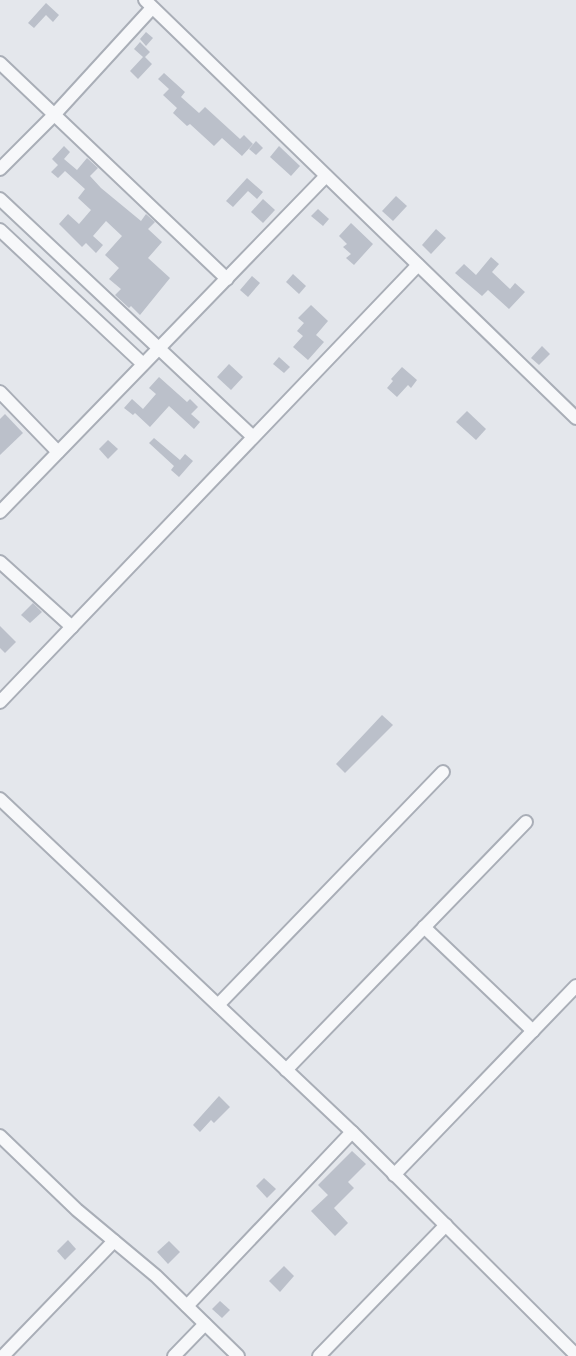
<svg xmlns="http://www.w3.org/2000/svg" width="576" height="1356" font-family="'Asap Condensed',sans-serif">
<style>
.building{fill:#bbc0ca}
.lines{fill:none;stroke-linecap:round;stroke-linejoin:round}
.minor-casing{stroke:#a9aeb7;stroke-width:16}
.minor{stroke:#f7f8fa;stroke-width:12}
</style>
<rect width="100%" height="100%" fill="#e4e7ec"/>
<g class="building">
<path d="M46 3 59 15 53 22 46 15 34 28 28 23Z"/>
<path d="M146 32 153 38 146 46 140 39Z"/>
<path d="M140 42 150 52 145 57 152 64 138 79 130 71 143 57 134 49Z"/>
<path d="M164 73 185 92 181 97 199 113 205 107 240 139 244 135 253 144 242 156 222 138 214 146 190 124 187 126 173 113 177 108 163 95 169 89 158 79Z"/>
<path d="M256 141 263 148 256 155 249 149Z"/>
<path d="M64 146 70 152 64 159 77 170 87 158 98 168 90 176 101 188 141 221 146 214 155 222 148 229 162 242 148 258 170 278 140 315 131 306 129 308 115 295 121 289 109 279 119 268 105 255 122 236 106 221 93 236 103 245 96 253 86 243 82 247 59 224 68 214 79 224 91 210 78 198 85 189 65 171 58 178 51 172 58 165 52 159Z"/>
<path d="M279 146 300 166 291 176 270 157Z"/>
<path d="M247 178 263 192 257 199 248 191 233 207 226 201Z"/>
<path d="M396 196 407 206 393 221 382 211Z"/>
<path d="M263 199 275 210 263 223 251 212Z"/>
<path d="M318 209 329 219 323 226 311 216Z"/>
<path d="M351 223 373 244 354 265 346 258 351 254 343 247 347 244 339 236Z"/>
<path d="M436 229 446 238 431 254 422 245Z"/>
<path d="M491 257 499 264 492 272 510 289 515 283 525 292 509 309 488 290 482 296 455 273 464 264 476 275Z"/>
<path d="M293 274 306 286 299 294 286 282Z"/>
<path d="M252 276 260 283 248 297 240 290Z"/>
<path d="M311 305 328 321 316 335 324 342 308 360 293 347 303 336 297 331 304 323 298 318Z"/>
<path d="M542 346 550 354 539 365 531 358Z"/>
<path d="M279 357 290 367 284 373 273 364Z"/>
<path d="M229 364 243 377 231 390 217 377Z"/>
<path d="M402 367 417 380 411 388 408 385 397 397 387 388 393 381 391 379Z"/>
<path d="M159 377 187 402 190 399 198 407 191 414 200 422 194 429 169 406 150 427 135 413 133 415 124 408 132 399 143 409 156 394 149 388Z"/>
<path d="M467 411 486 429 476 440 456 422Z"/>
<path d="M5 414 23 433 0 455V419Z"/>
<path d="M154 438 180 460 185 454 193 461 179 477 171 470 174 466 149 443Z"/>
<path d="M108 440 118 449 108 459 99 449Z"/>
<path d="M33 603 42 612 30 623 21 615Z"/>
<path d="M0 626 16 642 5 653 0 648Z"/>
<path d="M382 715 393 725 345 773 336 764Z"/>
<path d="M219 1096 230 1107 214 1123 211 1120 200 1132 193 1125Z"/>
<path d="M352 1151 366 1164 348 1182 354 1188 334 1208 348 1223 335 1236 311 1211 328 1195 318 1185Z"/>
<path d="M264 1178 276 1189 267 1198 256 1186Z"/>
<path d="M68 1240 76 1249 65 1260 57 1251Z"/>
<path d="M169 1241 180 1252 168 1264 157 1252Z"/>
<path d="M284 1266 294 1276 280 1292 269 1281Z"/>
<path d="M220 1301 230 1310 222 1318 212 1309Z"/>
</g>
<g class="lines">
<g class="minor-casing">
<g id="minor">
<path d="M145 0 576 418"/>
<path d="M0 63 227 279"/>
<path d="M0 169 54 115 152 8"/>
<path d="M0 199 253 437"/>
<path d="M0 230 143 364"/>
<path d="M0 392 58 452"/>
<path d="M0 512 326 176"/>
<path d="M0 562 72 627"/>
<path d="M0 702 418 265"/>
<path d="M0 799 352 1132 576 1355"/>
<path d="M424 927 533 1031"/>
<path d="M218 1005 443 772"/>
<path d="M286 1070 526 822"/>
<path d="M0 1136 77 1210 156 1276 238 1356"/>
<path d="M394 1175 576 986"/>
<path d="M187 1306 352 1132"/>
<path d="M3 1356 114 1241"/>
<path d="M174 1356 205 1324"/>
<path d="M319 1356 446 1225"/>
</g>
</g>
<use href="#minor" class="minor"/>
</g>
</svg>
